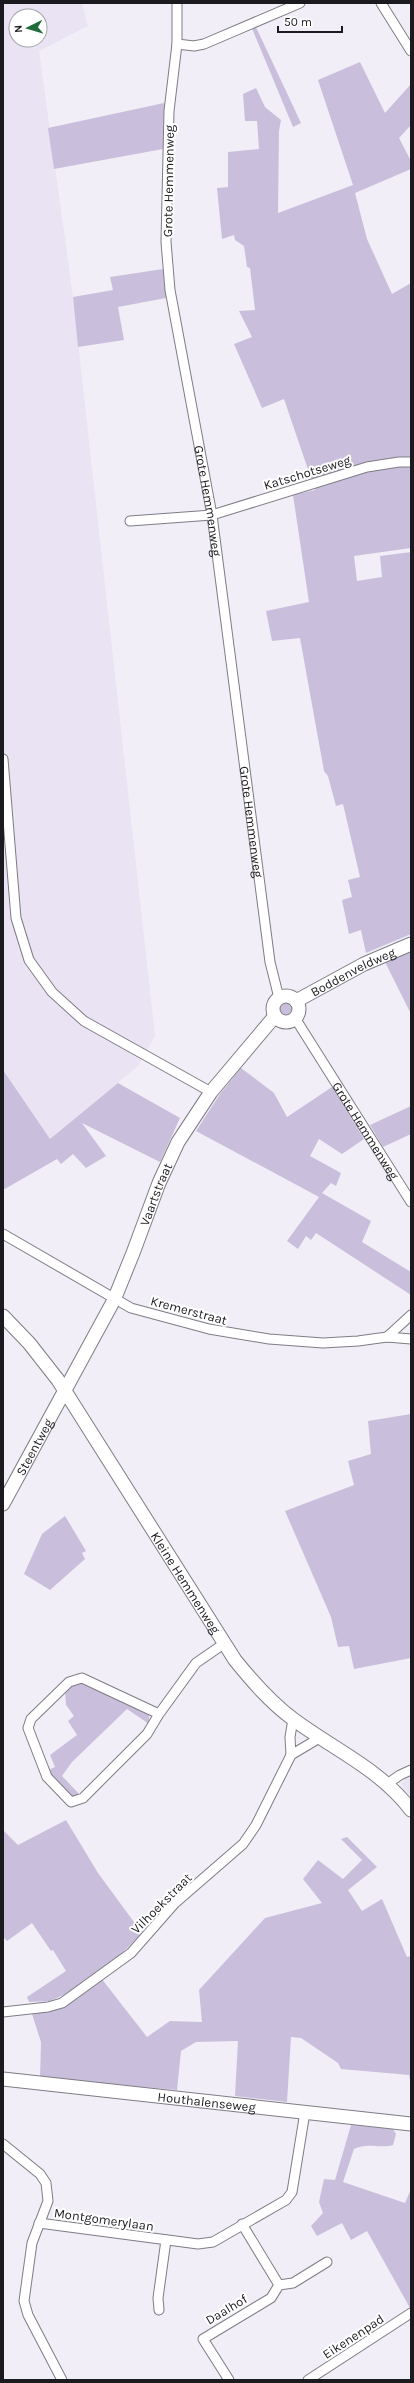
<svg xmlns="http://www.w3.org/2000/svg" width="414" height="2383" font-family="Karla,sans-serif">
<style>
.built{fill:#e9e3f3;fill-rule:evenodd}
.green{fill:#c9bfdc}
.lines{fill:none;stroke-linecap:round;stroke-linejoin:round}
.street-casing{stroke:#7f7c84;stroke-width:11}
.secondary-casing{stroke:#7f7c84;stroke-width:15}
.street{stroke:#fff;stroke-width:9}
.secondary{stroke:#fff;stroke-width:13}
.labels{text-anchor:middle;stroke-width:4;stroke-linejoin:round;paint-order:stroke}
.street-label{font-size:13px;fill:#1b1a1e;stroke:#fff}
</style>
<rect width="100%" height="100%" fill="#f1eef7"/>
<g class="built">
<path d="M3 3H82L88 26 39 51 73 297 155 1036 138 1066 50 1139 3 1070ZM16 16H40V40H16Z"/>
<path d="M411 1776V1798L402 1784 406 1778Z"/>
</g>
<g class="green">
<path d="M255 25 301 123 293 127 251 26Z"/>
<path d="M360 62 385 113 411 84V125L399 138 411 161V169L355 193 367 239 392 294 411 283V548L354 556 357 581 382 577 380 556 411 552V934L366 953 361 930 349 934 342 900 352 897 348 880 360 877 343 804 336 806 328 776 324 771 300 638 272 641 266 611 309 602 293 495 315 490 284 399 262 408 234 344 252 337 239 311 255 310 250 268 247 267 244 246 235 240 234 235 222 239 217 188 228 187V152L259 149 257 121H245L243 94 256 88 265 107 281 120 279 131 278 213 353 185 318 80Z"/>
<path d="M164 103 163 149 54 169 48 128Z"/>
<path d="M163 269 166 298 118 307 124 340 78 347 73 297 113 290 110 277Z"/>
<path d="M411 951V1014L385 962Z"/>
<circle cx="287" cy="1009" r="8"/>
<path d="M241 1068 274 1093 287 1117 332 1087 364 1139 342 1154 319 1139 310 1156 341 1173 336 1186 331 1183 322 1193 371 1221 362 1242 411 1272V1295L316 1233 311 1240 306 1236 298 1249 287 1241 319 1197 196 1131 220 1094Z"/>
<path d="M3 1070 50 1139 118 1083 180 1118 160 1162 82 1123 106 1156 86 1168 73 1154 61 1164 57 1159 3 1190Z"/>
<path d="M411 1106V1134L383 1147 370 1125Z"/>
<path d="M411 1414V1658L354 1669 349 1646 338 1647 331 1617 285 1511 354 1485 348 1461 371 1454 368 1421Z"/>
<path d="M65 1516 86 1551 82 1553 85 1559 50 1590 24 1574 42 1534Z"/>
<path d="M79 1681 149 1714V1724L127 1709 72 1762 62 1776 81 1796 73 1799 51 1777 48 1770 55 1767 50 1755 77 1735 68 1721 74 1716 66 1705 65 1691Z"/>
<path d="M66 1820 98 1873 142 1933 118 1957 68 1993 50 2001 29 2002 27 1997 66 1971 53 1950 51 1951 32 1923 7 1941 3 1937V1830L18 1845Z"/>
<path d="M347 1837 377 1867 348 1890 362 1911 382 1899 407 1957 411 1956V2085L409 2075 341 2069 338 2063 301 2038 291 2037 287 2102 235 2096 238 2041 196 2042 181 2051 177 2090 40 2078 41 2042 32 2014 63 2007 101 1978 147 2037 170 2021 202 2022 199 1990 265 1918 322 1903 303 1879 318 1860 343 1879 362 1860 341 1839Z"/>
<path d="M351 2125 393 2129 396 2134 393 2145C379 2149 368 2142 354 2149L343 2182 405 2203 411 2189 410 2308 367 2231 351 2240 342 2223 317 2236 311 2226 323 2213 319 2202 324 2179 335 2180Z"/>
</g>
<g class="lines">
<g class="street-casing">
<g id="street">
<path id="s1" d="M177 3V44L169 111 166 242 170 290 212 515 270 962 279 998"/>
<path d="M381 3 411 51"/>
<path d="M177 44 194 46 204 44 300 3"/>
<path d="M130 521 212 515 367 467 399 462H411"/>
<path d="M3 759 16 918 29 960 52 992 84 1021 211 1092"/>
<path id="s2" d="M295 1018 411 1202"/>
<path d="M3 1234 131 1308 209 1329 269 1339 323 1343 358 1341 387 1337 411 1339"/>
<path d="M387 1337 411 1315"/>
<path d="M159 1714 147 1734 83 1798 71 1802 47 1777 28 1728 31 1719 69 1682 82 1678 159 1714 196 1663 225 1643"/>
<path d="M291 1755 290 1737 293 1719"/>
<path d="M387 1784 400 1775 411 1770"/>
<path d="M3 2012 48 2007 62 2003 131 1953 175 1903 243 1844 256 1825 291 1755 321 1737"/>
<path d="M3 2144 40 2174 46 2183 48 2201 32 2243 24 2301 28 2315 62 2380"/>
<path d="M39 2223 198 2244 213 2242 286 2200 292 2192 305 2112"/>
<path d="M242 2224 279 2285"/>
<path d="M159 2310 158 2298 166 2240"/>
<path d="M229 2380 203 2339 271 2298 279 2285 293 2283 327 2262"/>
<path d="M308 2380 411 2313"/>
</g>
</g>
<g class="secondary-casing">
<g id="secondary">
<circle cx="286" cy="1009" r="13"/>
<path id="s3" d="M296 1001 364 964 411 944"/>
<path id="s4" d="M3 1316 29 1343 58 1380 235 1660C252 1681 270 1702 293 1719 333 1749 380 1769 411 1810"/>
<path id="s5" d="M3 1504 114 1300 133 1253 159 1183 178 1142 211 1092 275 1016"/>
<path id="s6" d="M3 2079 411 2124"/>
</g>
</g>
<use href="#street" class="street"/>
<use href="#secondary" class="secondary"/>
</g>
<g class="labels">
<g class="street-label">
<text transform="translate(168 181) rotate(-89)" y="5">Grote Hemmenweg</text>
<text transform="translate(307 472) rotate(-17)" y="5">Katschotseweg</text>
<text dy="5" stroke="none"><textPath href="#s1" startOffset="502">Grote Hemmenweg</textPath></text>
<text dy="5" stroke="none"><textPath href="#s1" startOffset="826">Grote Hemmenweg</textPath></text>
<text dy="5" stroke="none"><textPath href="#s3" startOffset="64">Boddenveldweg</textPath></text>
<text dy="5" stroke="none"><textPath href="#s2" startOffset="133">Grote Hemmenweg</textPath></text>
<text dy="5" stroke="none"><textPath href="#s5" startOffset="346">Vaartstraat</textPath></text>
<text transform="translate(189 1310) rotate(15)" y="5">Kremerstraat</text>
<text dy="5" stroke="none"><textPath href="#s5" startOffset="65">Steentweg</textPath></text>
<text dy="5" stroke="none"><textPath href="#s4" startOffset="324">Kleine Hemmenweg</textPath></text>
<text transform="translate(161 1903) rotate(-45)" y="5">Vilhoekstraat</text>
<text dy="5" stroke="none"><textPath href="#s6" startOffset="205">Houthalenseweg</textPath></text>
<text transform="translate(104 2219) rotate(8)" y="5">Montgomerylaan</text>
<text transform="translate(226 2309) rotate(-31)" y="5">Daalhof</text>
<text transform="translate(353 2336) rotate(-33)" y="5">Eikenenpad</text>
</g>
</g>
<rect width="414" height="2383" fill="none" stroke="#1b1a1e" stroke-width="8"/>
<g transform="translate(28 28) rotate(265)"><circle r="19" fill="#ffffff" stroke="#a4a3a5"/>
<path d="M0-3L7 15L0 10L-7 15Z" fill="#1f6b3a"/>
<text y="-6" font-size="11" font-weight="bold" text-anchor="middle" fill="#1b1a1e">N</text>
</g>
<path d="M278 26v6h64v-6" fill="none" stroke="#1b1a1e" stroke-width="2"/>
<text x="284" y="26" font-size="12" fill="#1b1a1e" stroke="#ffffff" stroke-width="3" paint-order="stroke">50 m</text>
</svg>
